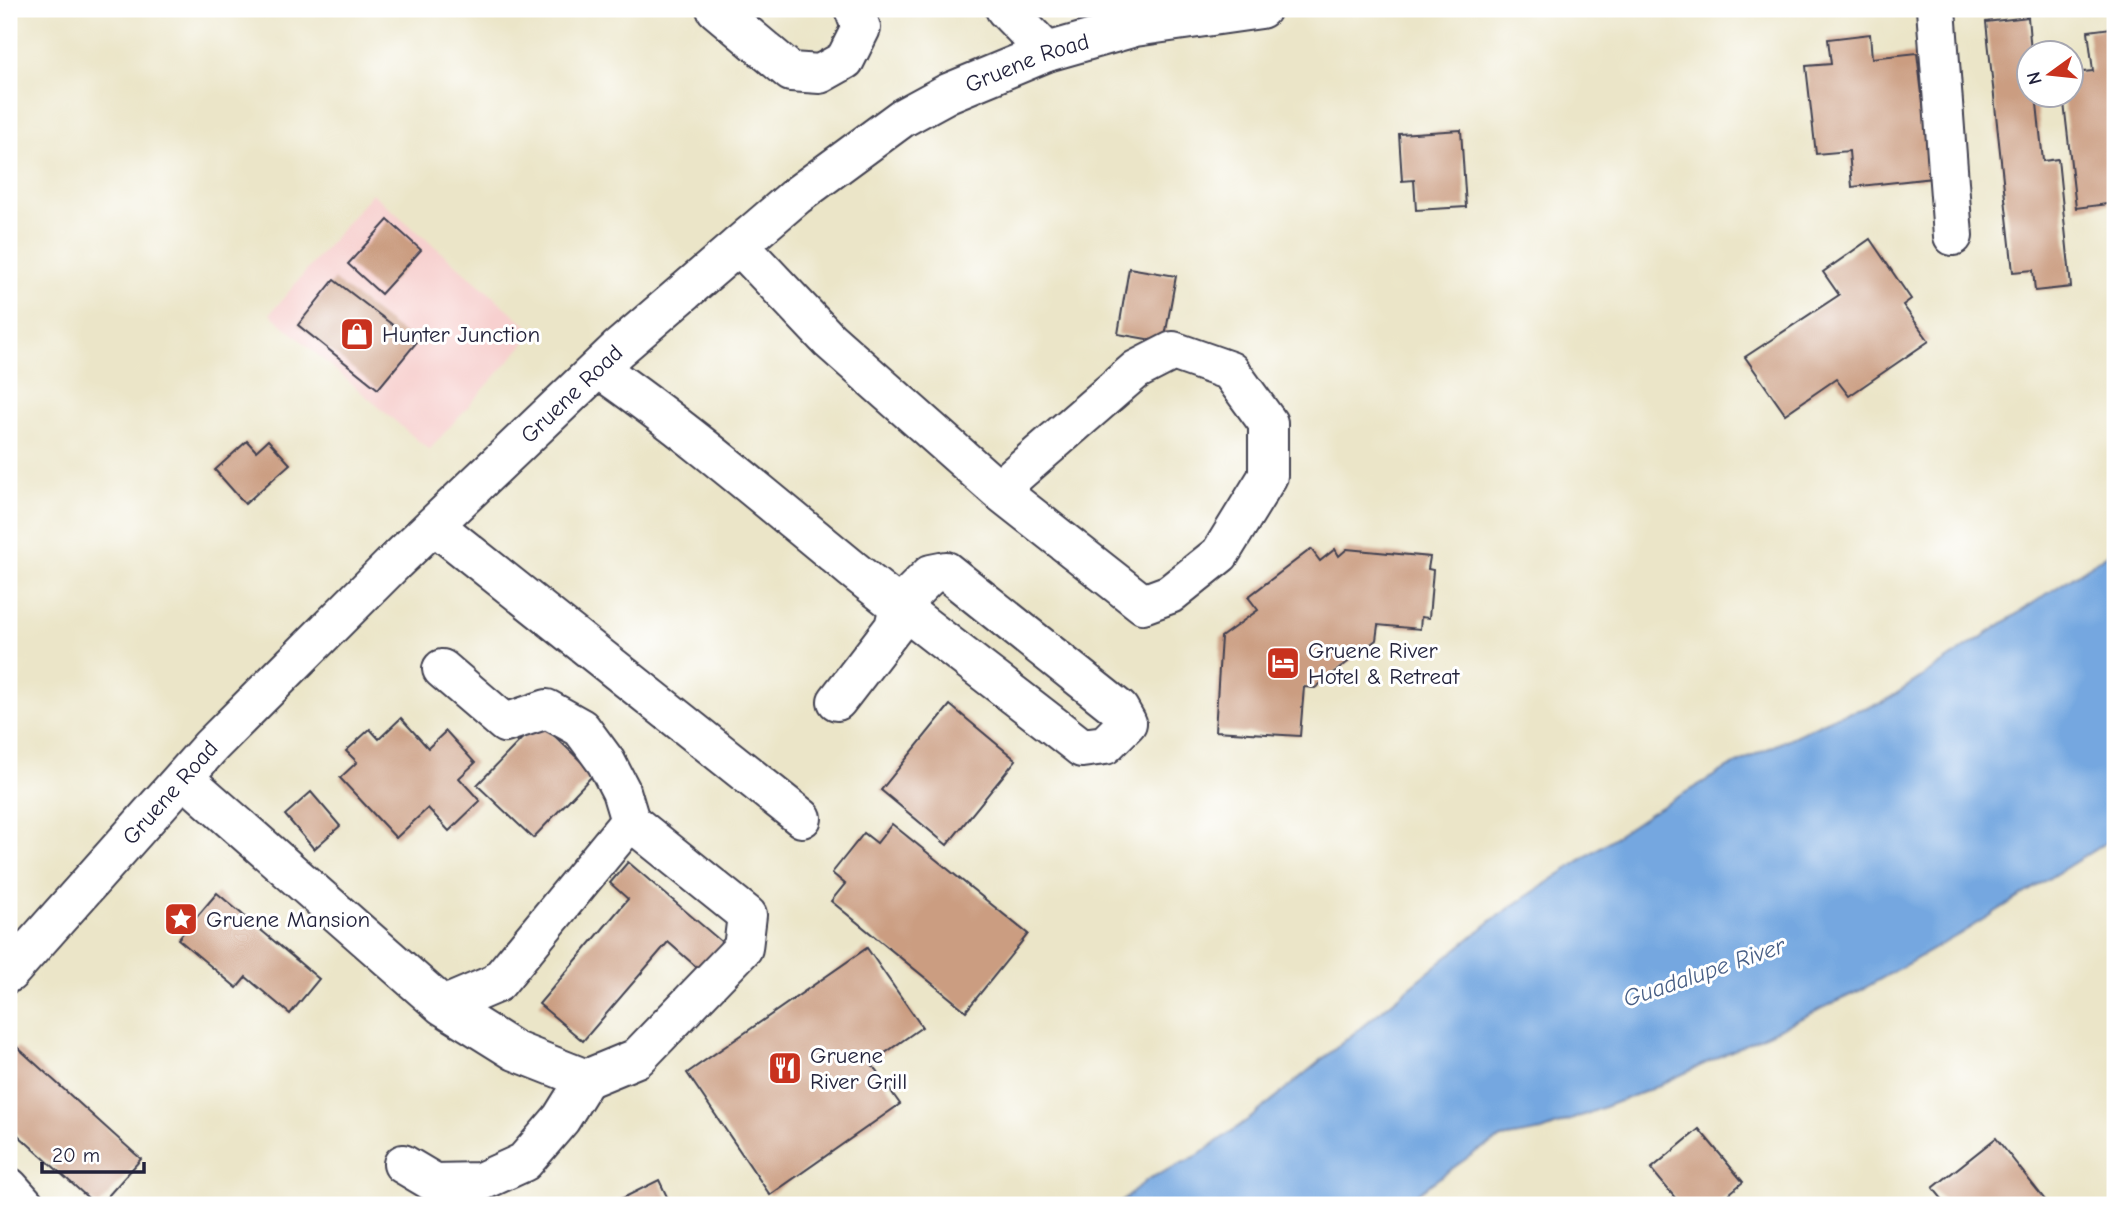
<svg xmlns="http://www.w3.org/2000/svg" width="2124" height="1214" font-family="'Comic Neue',sans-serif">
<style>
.built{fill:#f7d0cf}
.water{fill:#75a7e0;stroke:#4c648e;stroke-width:2}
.building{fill:#cb9d81}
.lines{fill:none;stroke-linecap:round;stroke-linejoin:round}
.minor-casing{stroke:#403f50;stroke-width:42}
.minor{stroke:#fff;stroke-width:38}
.labels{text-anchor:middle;stroke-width:6;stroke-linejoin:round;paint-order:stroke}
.street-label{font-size:23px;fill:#22223b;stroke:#fff}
.poi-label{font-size:23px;fill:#22223b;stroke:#fff;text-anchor:start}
.water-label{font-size:24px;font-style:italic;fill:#475e85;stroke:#fff}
</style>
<rect width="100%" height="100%" fill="#fff"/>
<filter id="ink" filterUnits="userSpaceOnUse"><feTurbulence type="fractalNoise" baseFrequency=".0143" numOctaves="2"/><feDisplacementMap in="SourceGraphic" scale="14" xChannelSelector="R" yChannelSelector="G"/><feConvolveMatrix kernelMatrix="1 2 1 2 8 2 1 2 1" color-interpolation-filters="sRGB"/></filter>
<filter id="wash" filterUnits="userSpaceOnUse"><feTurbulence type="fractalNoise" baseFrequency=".00686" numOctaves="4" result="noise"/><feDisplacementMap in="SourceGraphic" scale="28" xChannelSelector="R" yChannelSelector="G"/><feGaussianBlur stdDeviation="1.57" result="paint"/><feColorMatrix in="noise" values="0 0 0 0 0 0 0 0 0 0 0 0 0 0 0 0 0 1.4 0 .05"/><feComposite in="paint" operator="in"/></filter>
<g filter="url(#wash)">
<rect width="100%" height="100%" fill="#ebe5c8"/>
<path class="built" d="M372 193 535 332 429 450 270 314Z"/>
<path class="water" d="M2115 549V837L1960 934 1861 990 1651 1089 1542 1131 1502 1138 1477 1151 1401 1205H1118L1148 1179 1197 1156 1253 1116 1492 920 1649 814 1729 767 1837 716 1882 703Z"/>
<g id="blocks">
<g class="building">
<path d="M2028 17 2031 52H2030V94H2036L2043 161 2058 159 2071 287 2035 291 2033 270 2013 272 1986 22Z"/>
<path d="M2111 28 2115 64V203L2076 208 2063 94H2072V73L2093 71 2088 31Z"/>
<path d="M1870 34 1872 58 1917 53 1932 178 1852 187 1849 151 1816 154 1806 66 1831 64 1828 39Z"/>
<path d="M1461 130 1466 207 1416 210 1414 180 1402 181 1399 134Z"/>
<path d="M388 220 421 250 381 294 348 264Z"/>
<path d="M1870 239 1911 299 1903 305 1929 341 1849 396 1836 379 1785 414 1745 357 1839 295 1823 272Z"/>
<path d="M1129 268 1176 276 1164 342 1118 334Z"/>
<path d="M334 280 416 343 378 389 298 325Z"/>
<path d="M268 440 290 464 245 504 215 470 247 441 256 451Z"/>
<path d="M1311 549 1320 561 1335 549 1339 556 1347 549 1430 557 1428 569 1433 570 1429 618 1421 617 1420 629 1378 625 1376 640 1315 688 1304 687 1300 736 1215 731 1221 637 1258 610 1248 597Z"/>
<path d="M950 705 1016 760 947 845 881 790Z"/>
<path d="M401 718 428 748 446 731 475 763 459 778 480 801 449 831 428 808 396 838 340 778 357 762 346 751 370 729 379 739Z"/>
<path d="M539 721 594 774 533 838 477 785Z"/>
<path d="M311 792 340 826 314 849 285 815Z"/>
<path d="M892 824 1028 934 966 1011 831 901 845 884 832 873 864 833 877 843Z"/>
<path d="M628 862 723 943 700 970 668 942 583 1041 539 1004 628 899 610 883Z"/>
<path d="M217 893 319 979 290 1014 246 977 237 988 178 939Z"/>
<path d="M867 948 922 1027 871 1063 900 1104 770 1195 687 1073Z"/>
<path d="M17 1047 141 1159 100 1205H96L9 1127V1056Z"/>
<path d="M1699 1129 1743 1182 1716 1205H1681L1651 1169Z"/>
<path d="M1996 1138 2049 1205H1947L1933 1188Z"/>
<path d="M659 1180 671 1205H622L619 1200Z"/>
</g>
</g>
</g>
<g filter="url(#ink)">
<use href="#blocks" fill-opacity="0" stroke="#403f50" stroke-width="2"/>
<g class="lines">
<g class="minor-casing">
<g id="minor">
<path d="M716 9 791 72 820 74 845 60 861 28 854 9"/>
<path d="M1005 9 1047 52"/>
<path d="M1936 9 1953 236"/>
<path d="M739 245 829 340 998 490 1143 604 1170 594 1220 554 1268 476V423L1230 371 1173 351 1136 370 998 490"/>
<path d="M599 369C687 430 769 501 852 569 928 630 1006 688 1082 748L1105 745 1127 723 1119 709 946 571 931 574 899 606 894 627 837 701"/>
<path d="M434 525 802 818"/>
<path d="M442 669 505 723 547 709 581 728 606 762 621 791 630 821"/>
<path d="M184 778 443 1006 497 983 630 821 747 915 743 948 637 1058 586 1079 515 1051 443 1006"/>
<path id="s1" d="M9 973 211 746 396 561 618 349 796 196 902 118 948 93 1047 52 1135 27 1261 9"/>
<path d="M403 1164 435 1183 480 1182 524 1162 561 1119 586 1079"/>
<path d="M9 1187 25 1205"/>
</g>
</g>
<use href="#minor" class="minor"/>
</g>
</g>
<defs>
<g id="shop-square" transform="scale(1.75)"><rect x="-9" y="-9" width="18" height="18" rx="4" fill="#c8321e" stroke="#fff"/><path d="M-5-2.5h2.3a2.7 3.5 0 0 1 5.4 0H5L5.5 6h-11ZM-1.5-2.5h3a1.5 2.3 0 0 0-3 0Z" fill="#fff"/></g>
<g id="hotel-square" transform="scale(1.75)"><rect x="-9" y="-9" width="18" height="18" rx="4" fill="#c8321e" stroke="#fff"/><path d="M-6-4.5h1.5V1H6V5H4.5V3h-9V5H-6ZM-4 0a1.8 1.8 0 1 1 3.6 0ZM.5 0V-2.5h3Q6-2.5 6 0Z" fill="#fff"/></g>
<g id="sight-square" transform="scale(1.75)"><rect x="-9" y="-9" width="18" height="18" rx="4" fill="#c8321e" stroke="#fff"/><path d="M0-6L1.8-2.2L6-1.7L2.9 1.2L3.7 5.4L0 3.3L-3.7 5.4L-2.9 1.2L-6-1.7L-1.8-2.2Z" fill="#fff"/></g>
<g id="restaurant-square" transform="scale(1.75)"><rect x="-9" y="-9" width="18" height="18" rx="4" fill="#c8321e" stroke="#fff"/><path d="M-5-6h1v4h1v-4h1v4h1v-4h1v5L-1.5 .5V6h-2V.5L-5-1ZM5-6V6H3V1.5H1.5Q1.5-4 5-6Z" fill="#fff"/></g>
</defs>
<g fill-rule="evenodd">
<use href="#shop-square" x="357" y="334"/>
<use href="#hotel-square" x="1283" y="663"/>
<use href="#sight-square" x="181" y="919"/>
<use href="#restaurant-square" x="785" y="1068"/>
</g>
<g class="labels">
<g class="street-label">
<text dy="8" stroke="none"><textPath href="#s1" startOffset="1376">Gruene Road</textPath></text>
<text dy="8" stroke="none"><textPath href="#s1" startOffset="808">Gruene Road</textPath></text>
<text dy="8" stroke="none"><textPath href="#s1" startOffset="242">Gruene Road</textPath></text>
</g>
<g class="poi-label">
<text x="382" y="342">Hunter Junction</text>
<text x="1308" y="658">Gruene River<tspan x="1308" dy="26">Hotel &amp; Retreat</tspan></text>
<text x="206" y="927">Gruene Mansion</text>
<text x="810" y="1063">Gruene<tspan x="810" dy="26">River Grill</tspan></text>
</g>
<g class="water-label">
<text transform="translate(1704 972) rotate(-19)" y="8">Guadalupe River</text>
</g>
</g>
<rect width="2124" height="1214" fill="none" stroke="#fff" stroke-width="35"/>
<g transform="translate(2050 74) rotate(255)"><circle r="33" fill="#ffffff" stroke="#a7a7b1" stroke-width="2"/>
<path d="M0-5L12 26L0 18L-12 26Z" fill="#c8321e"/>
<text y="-10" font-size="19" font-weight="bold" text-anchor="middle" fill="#22223b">N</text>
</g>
<path d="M42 1162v10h102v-10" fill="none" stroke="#22223b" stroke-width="3.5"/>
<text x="52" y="1162" font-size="21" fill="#22223b" stroke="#ffffff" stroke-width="5" paint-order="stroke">20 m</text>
</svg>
